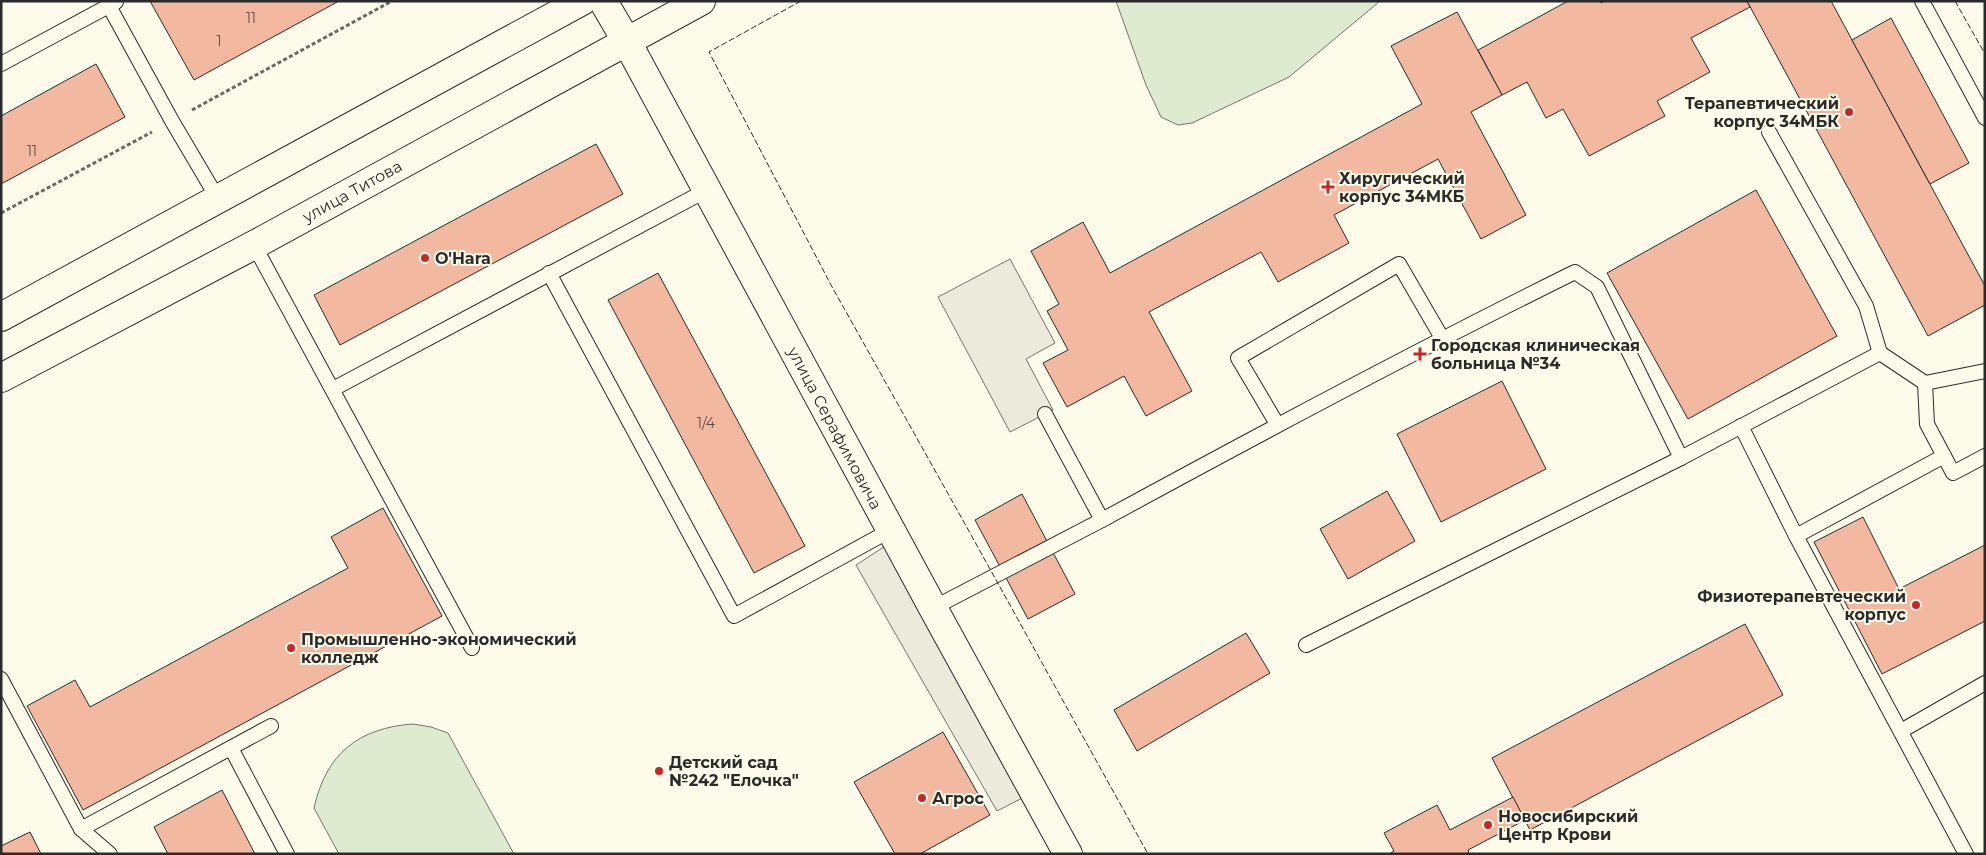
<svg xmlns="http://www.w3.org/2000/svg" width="1986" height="855" font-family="Montserrat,sans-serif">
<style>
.green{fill:#deebd1;stroke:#74746e}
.parking{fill:#eceadb;stroke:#74746e}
.building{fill:#f2b8a0;stroke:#2b2b2b}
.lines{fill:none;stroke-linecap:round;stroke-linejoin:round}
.service-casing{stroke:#2b2b2b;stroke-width:16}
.minor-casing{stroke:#2b2b2b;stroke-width:30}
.primary-casing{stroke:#2b2b2b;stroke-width:30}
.path{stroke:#6a6964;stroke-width:3;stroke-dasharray:4 2.5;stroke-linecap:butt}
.service{stroke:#fdfbea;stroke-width:14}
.minor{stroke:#fdfbea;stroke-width:28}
.primary{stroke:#fdfbea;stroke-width:28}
.fence{stroke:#2b2b2b;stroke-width:1;stroke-dasharray:6 2.5;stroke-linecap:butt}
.poi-dot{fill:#c62828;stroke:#fdfbea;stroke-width:2}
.labels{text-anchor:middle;stroke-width:4;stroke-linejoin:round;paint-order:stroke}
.number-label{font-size:14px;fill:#5d4e48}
.poi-label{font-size:16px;font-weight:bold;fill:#2b2b2b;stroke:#fdfbea;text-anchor:start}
.street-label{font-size:16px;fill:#2b2b2b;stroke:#fdfbea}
</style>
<rect width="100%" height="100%" fill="#fdfbea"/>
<g class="green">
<path d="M1116 1H1380L1289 77 1192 123 1178 125 1161 117 1146 85Z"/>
<path d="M413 724 431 727 448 733 514 854H339L314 808C326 754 358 728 413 724Z"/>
</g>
<g class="parking">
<path d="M1010 259 1055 343 1026 359 1053 410 1010 432 938 297Z"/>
<path d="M896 539 1034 792 997 811 856 565Z"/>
</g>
<g class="building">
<path d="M150 1H339L194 80Z"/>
<path d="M1568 1H1600L1601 3 1604 1H1747L1750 7 1691 38 1710 72 1657 101 1665 116 1589 156 1563 109 1546 118 1527 82 1502 95 1478 50Z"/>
<path d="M1747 1H1831L1985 286V305L1928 336Z"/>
<path d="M1457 12 1502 95 1471 112 1526 215 1481 239 1438 159 1334 215 1349 243 1278 282 1261 252 1149 312 1192 391 1146 416 1124 376 1067 407 1043 363 1068 350 1047 311 1059 304 1031 251 1083 222 1110 273 1422 104 1391 46Z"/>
<path d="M1891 18 1969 163 1930 184 1852 40Z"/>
<path d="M96 64 125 117 1 184V116Z"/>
<path d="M596 144 623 194 340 345 314 295Z"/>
<path d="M1756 190 1837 336 1688 419 1607 273Z"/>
<path d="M658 273 805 546 754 573 608 300Z"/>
<path d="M1502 381 1546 469 1441 522 1397 434Z"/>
<path d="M1387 491 1415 541 1348 579 1320 529Z"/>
<path d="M1022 494 1075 594 1028 619 975 520Z"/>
<path d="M383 508 442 616 83 810 27 706 75 680 90 707 348 568 331 537Z"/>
<path d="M1863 517 1899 589 1985 545V621L1882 674 1814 542Z"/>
<path d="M1745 624 1783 695 1530 830 1492 758Z"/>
<path d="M1246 633 1270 673 1137 751 1114 710Z"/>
<path d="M943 732 990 815 920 854H895L854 782Z"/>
<path d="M222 790 255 854H168L154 827Z"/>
<path d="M1513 797 1525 820 1468 850 1469 854H1389L1394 851 1384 833 1437 805 1450 830Z"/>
<path d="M30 832 41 854H1V846Z"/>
</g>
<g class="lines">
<g class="service-casing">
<g id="service">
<path d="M1922 1 1985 118"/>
<path d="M109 6 172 121 218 199"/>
<path d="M1 64 116 2"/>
<path d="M1769 132 1866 306 1880 353"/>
<path d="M254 245 472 648"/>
<path d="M549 273 734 616 891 530"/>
<path d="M1925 383 1927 424 1953 473 1985 456"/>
<path d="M333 389 707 190"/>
<path d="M1277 424 1238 358 1399 264 1442 338"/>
<path d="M1741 426 1796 536 1944 456"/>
<path d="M1102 520C1258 435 1415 351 1575 272L1597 287 1681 458 1880 353 1925 383 1985 371"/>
<path d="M1796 536 1966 854"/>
<path d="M933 608 1102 520 1045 414"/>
<path d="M1306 645 1681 458"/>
<path d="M1 679 81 829 110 854"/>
<path d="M1901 731 1985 683"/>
<path d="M231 748 287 854"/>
<path d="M81 829 271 726"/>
</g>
</g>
<g class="minor-casing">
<path id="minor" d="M603 1 627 42 933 608 1068 854"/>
</g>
<g class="primary-casing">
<g id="primary">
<path d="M1 317 582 1"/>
<path d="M1 378 254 245 701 1"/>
</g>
</g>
<g class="path">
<path d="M192 110 392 1"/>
<path d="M1 213 152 132"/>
</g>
<use href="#service" class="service"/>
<use href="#minor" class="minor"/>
<use href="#primary" class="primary"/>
<g class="fence">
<path d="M801 1 709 52 831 285 965 524 1148 854"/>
<path d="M1955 1 1985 54"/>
</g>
</g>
<g class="poi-dot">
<circle cx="1849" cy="112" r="5"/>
<path d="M1325.5 179.5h5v5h5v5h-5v5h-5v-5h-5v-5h5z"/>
<circle cx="425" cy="258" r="5"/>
<path d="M1417.5 346.5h5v5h5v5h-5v5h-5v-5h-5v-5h5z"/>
<circle cx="1916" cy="605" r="5"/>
<circle cx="291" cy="648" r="5"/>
<circle cx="659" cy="771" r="5"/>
<circle cx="922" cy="798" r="5"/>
<circle cx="1488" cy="825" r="5"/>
</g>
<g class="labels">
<g class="number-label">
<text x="251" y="23">11</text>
<text x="219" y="46">1</text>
<text x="32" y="156">11</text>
<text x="706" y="428">1/4</text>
</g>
<g class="poi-label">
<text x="1839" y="109" text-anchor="end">Терапевтический<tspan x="1839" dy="18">корпус 34МБК</tspan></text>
<text x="1339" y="184">Хиругический<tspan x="1339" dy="18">корпус 34МКБ</tspan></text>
<text x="435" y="264">O'Hara</text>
<text x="1431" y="351">Городская клиническая<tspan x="1431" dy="18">больница №34</tspan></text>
<text x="1906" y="602" text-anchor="end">Физиотерапевтеческий<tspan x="1906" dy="18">корпус</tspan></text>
<text x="301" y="645">Промышленно-экономический<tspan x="301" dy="18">колледж</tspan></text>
<text x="669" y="768">Детский сад<tspan x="669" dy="18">№242 "Елочка"</tspan></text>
<text x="932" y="804">Агрос</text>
<text x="1498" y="822">Новосибирский<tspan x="1498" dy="18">Центр Крови</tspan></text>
</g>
<g class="street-label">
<text transform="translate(352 191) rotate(-29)" y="6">улица Титова</text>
<text transform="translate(835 428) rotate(62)" y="6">улица Серафимовича</text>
</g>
</g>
<rect width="1986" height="855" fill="none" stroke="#2b2b2b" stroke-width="5"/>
</svg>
